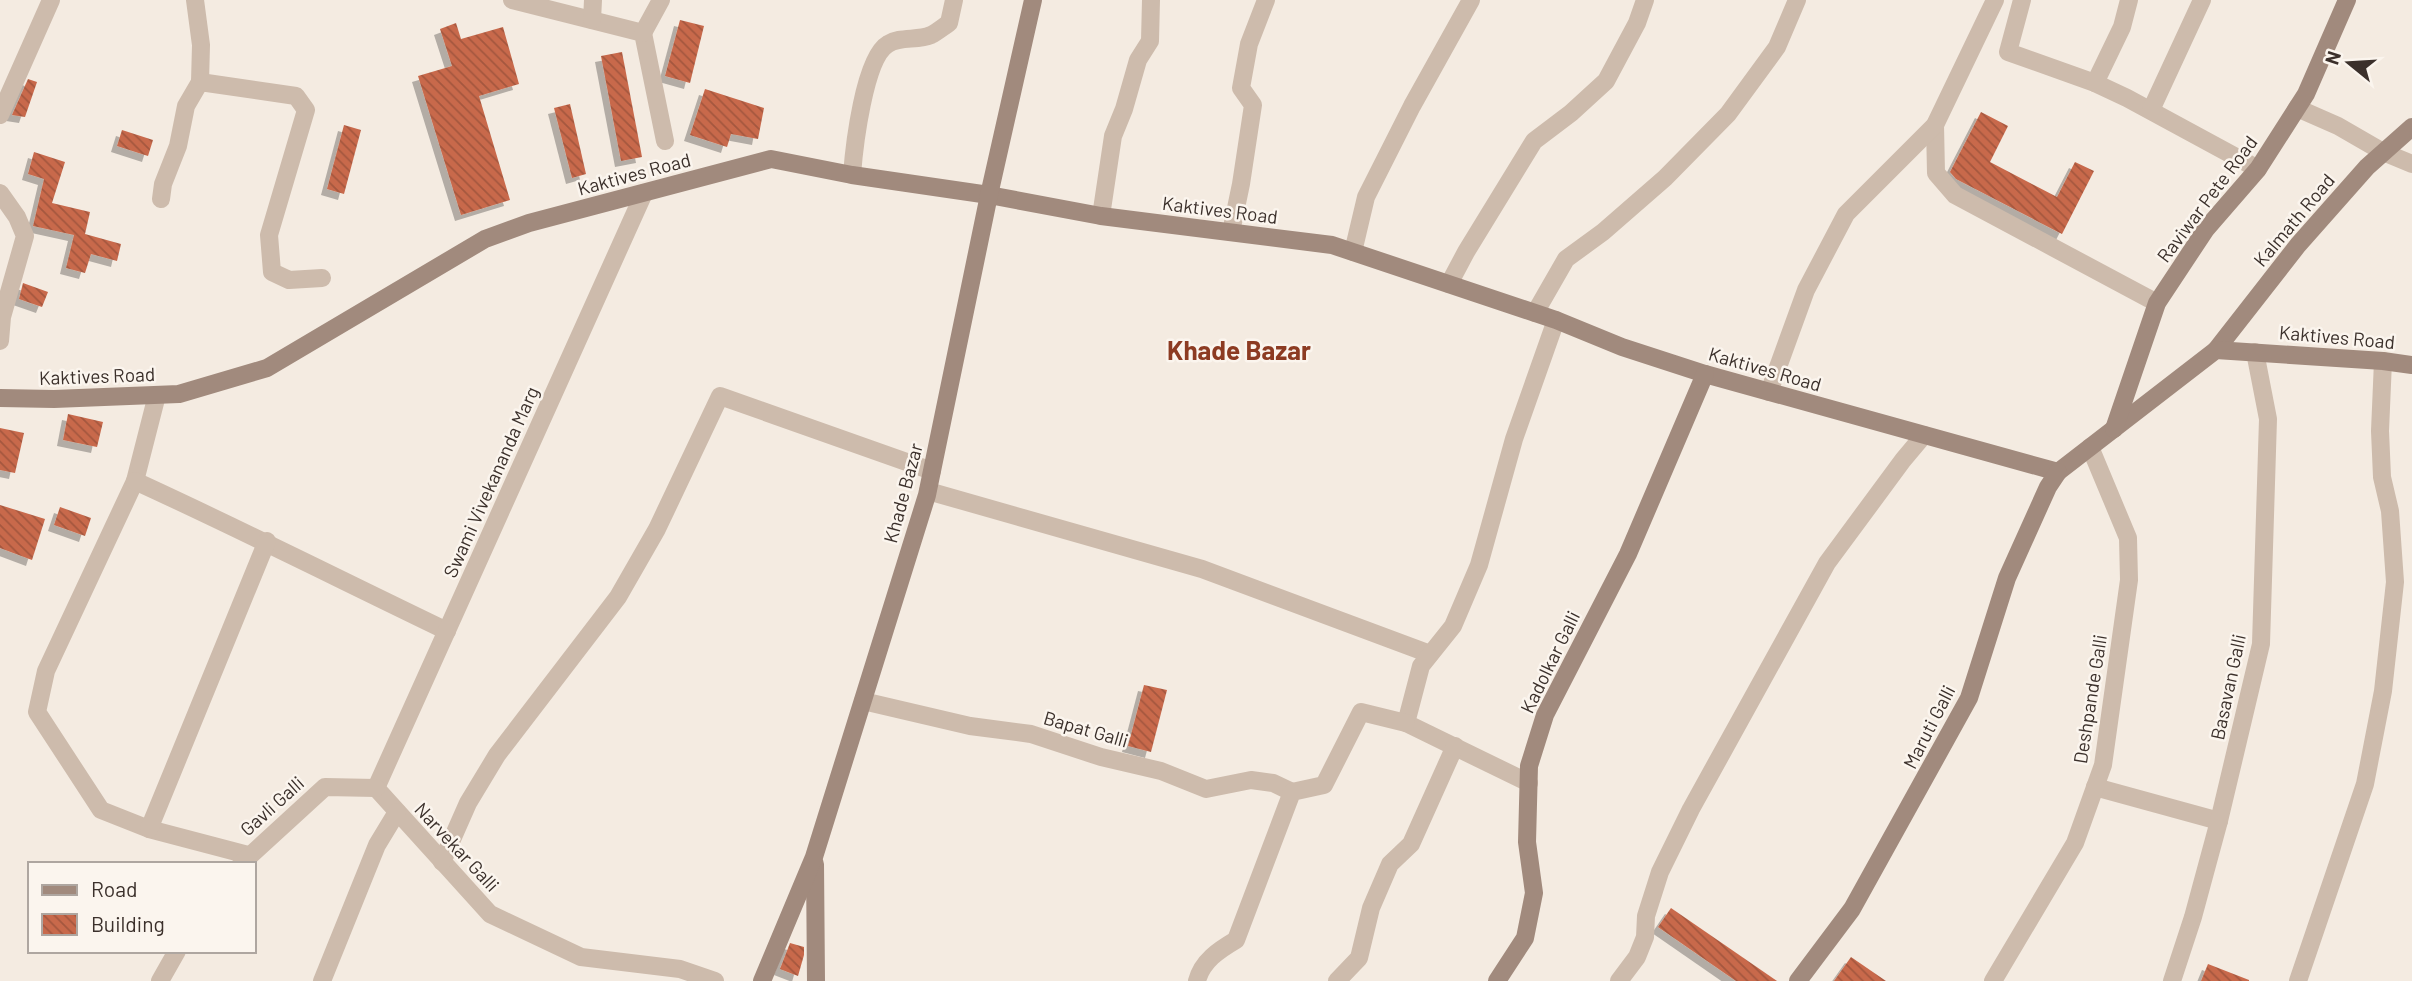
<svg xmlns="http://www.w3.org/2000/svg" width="2412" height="981" font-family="Barlow,sans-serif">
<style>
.building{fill:url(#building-back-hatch);filter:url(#shadow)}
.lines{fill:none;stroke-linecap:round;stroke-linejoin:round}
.street{stroke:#cdbbac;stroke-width:18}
.secondary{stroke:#a18a7d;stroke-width:18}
.labels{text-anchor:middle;stroke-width:5;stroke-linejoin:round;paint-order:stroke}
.street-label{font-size:19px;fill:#3b302b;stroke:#fbf5ee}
.district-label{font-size:26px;font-weight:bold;fill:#8c3b22;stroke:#fbf5ee}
</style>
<defs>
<pattern id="building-back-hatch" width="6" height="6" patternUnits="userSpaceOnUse" patternTransform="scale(1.75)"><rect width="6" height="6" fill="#c8694b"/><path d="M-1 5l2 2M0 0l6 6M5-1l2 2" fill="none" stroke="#a4573f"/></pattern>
<filter id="shadow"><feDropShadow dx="-6" dy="6" stdDeviation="0" flood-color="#0004"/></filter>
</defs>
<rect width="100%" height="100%" fill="#f4ebe1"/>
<g class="building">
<path d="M680 20 704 26 690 83 665 76Z"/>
<path d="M456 23 461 39 503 27 519 84 479 96 510 200 461 215 418 76 452 66 440 29Z"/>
<path d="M622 52 642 157 621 161 601 56Z"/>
<path d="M28 79 37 82 25 117 12 115Z"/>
<path d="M705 89 764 108 758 139 731 134 727 147 690 135Z"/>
<path d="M570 104 586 174 572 178 554 108Z"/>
<path d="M1981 112 2008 126 1990 162 2057 197 2075 162 2094 171 2062 234 1956 179 1950 172Z"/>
<path d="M344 125 361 130 344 194 327 189Z"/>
<path d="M122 130 153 140 148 156 117 146Z"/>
<path d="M34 152 65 162 52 203 90 212 85 234 121 244 117 261 91 254 85 273 66 268 74 235 33 226 44 179 28 174Z"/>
<path d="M23 283 48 292 42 307 19 299Z"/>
<path d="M68 414 103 422 97 447 63 440Z"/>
<path d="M0 428 24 433 15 473 0 470Z"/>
<path d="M0 505 45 519 32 560 0 548Z"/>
<path d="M60 507 91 518 85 536 54 525Z"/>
<path d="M1144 685 1167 690 1151 752 1128 746Z"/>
<path d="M1671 908 1777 981H1736L1658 927Z"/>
<path d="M790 943 804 947V955L798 976 780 969Z"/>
<path d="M1851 957 1886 981H1834Z"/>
<path d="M2208 964 2249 980V981H2201Z"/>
</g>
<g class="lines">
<g class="street">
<path d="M195 0 201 45 200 82"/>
<path d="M512 0 643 33 665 141"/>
<path d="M2022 0 2008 52 2095 83"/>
<path d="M2129 0 2122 27 2095 83 2127 98 2258 169"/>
<path d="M592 20 593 0"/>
<path d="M643 33 661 0"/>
<path d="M2297 108 2338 126 2383 152 2412 164"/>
<path d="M2151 110 2202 0"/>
<path d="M0 115 51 0"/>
<path d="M1935 125 1936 173 1955 195 2157 303"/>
<path d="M852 175C854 148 864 58 888 44 900 36 918 41 931 35 937 32 943 27 949 23L954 0"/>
<path d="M0 193 17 217 25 236 2 317 0 341"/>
<path d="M161 199 163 184 178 146 186 106 200 82 296 96 306 110 269 235 272 272 289 280 322 278"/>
<path d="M1101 216 1113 136 1124 109 1138 60 1150 41 1151 0"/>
<path d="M1231 232 1241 184 1253 105 1241 88 1249 44 1266 0"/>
<path d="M1353 252 1366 197 1412 106 1471 0"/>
<path d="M1449 284 1466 252 1534 141 1571 113 1606 81 1637 23 1645 0"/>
<path d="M1535 313 1566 259 1603 232 1665 178 1728 114 1777 47 1797 0"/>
<path d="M1769 392 1806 290 1846 214 1935 125 1995 0"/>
<path d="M157 395 135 481 46 671 37 712 101 810 149 829 248 855"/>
<path d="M135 481C240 529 343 581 447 631"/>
<path d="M928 491 1202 569 1430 654"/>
<path d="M863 701 970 726 1031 734 1101 757 1161 771 1206 789 1251 780 1273 783 1292 792"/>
<path d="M1529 783 1406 723 1421 666 1453 626 1479 565 1514 439 1556 320"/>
<path d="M2095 787 2219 821"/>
<path d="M376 788 644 193"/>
<path d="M376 788 490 914 581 957 680 969 715 981"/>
<path d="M149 829 267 541"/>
<path d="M442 862 468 803 497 755 618 597 657 529 720 396 932 471"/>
<path d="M241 864 325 787 376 788"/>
<path d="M160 981 177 951"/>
<path d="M322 981 377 845 397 812"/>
<path d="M1197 981C1202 961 1219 950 1236 940L1292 792 1324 785 1361 712 1406 723"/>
<path d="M1337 981 1359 958 1371 908 1390 864 1411 844 1455 746"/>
<path d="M1619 981 1637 957 1645 937 1646 916 1660 872 1691 809 1827 563 1903 460 1924 435"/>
<path d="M1993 981 2075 843 2103 765 2129 580 2128 538 2090 447"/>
<path d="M2172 981 2193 917 2219 821 2261 644 2268 419 2255 352"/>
<path d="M2298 981 2365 784 2383 691 2395 582 2390 511 2382 477 2380 431 2383 361"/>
</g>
<g class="secondary">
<path d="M2216 350 2298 245 2367 167 2412 127"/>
<path d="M0 398 54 399 179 394 267 368 485 239 529 223 771 159 852 175 989 195 1101 216 1332 245 1556 320 1622 347 1705 374 2058 472 2216 350 2383 361 2412 365"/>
<path d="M2114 429 2157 303 2206 229 2258 169 2306 94 2347 0"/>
<path d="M815 864 816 981"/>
<path d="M762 981 814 857 927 495 989 195 1033 0"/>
<path d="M1497 981 1525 938 1534 893 1527 842 1529 766 1545 715 1628 554 1705 374"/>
<path d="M1798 981 1852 909 1969 698 2007 578 2048 487 2058 472"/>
</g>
</g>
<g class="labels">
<g class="street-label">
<text transform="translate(634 174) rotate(-15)" y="7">Kaktives Road</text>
<text transform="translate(2207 199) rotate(-53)" y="7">Raviwar Pete Road</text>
<text transform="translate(1220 210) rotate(7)" y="7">Kaktives Road</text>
<text transform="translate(2294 220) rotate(-50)" y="7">Kalmath Road</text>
<text transform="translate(2337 337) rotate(5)" y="7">Kaktives Road</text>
<text transform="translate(1765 369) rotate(16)" y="7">Kaktives Road</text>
<text transform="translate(97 376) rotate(-2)" y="7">Kaktives Road</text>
<text transform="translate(491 482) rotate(-66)" y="7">Swami Vivekananda Marg</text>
<text transform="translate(903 493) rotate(-75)" y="7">Khade Bazar</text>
<text transform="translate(1550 662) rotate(-64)" y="7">Kadolkar Galli</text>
<text transform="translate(2228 687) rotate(-78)" y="7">Basavan Galli</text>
<text transform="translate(2090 699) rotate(-81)" y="7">Deshpande Galli</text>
<text transform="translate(1929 727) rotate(-63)" y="7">Maruti Galli</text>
<text transform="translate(1086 729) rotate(16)" y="7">Bapat Galli</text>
<text transform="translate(272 806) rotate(-42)" y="7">Gavli Galli</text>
<text transform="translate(457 847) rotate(47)" y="7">Narvekar Galli</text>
</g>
<g class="district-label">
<text x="1239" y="360">Khade Bazar</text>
</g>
</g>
<rect x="28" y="862" width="228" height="91" fill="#fbf5ee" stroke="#aea6a0" stroke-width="2"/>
<rect x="42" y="885" width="35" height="10" fill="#a18a7d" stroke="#aea6a0" stroke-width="2"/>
<text x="91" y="897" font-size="21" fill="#3b302b">Road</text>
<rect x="42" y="914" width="35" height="21" fill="url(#building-back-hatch)" stroke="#aea6a0" stroke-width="2"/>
<text x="91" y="932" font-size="21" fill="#3b302b">Building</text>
<g transform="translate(2349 63) rotate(288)" stroke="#fbf5ee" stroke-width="5" paint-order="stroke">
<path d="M0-5L12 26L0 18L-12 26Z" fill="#3b302b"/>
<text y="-10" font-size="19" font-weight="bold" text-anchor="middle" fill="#3b302b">N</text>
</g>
</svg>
